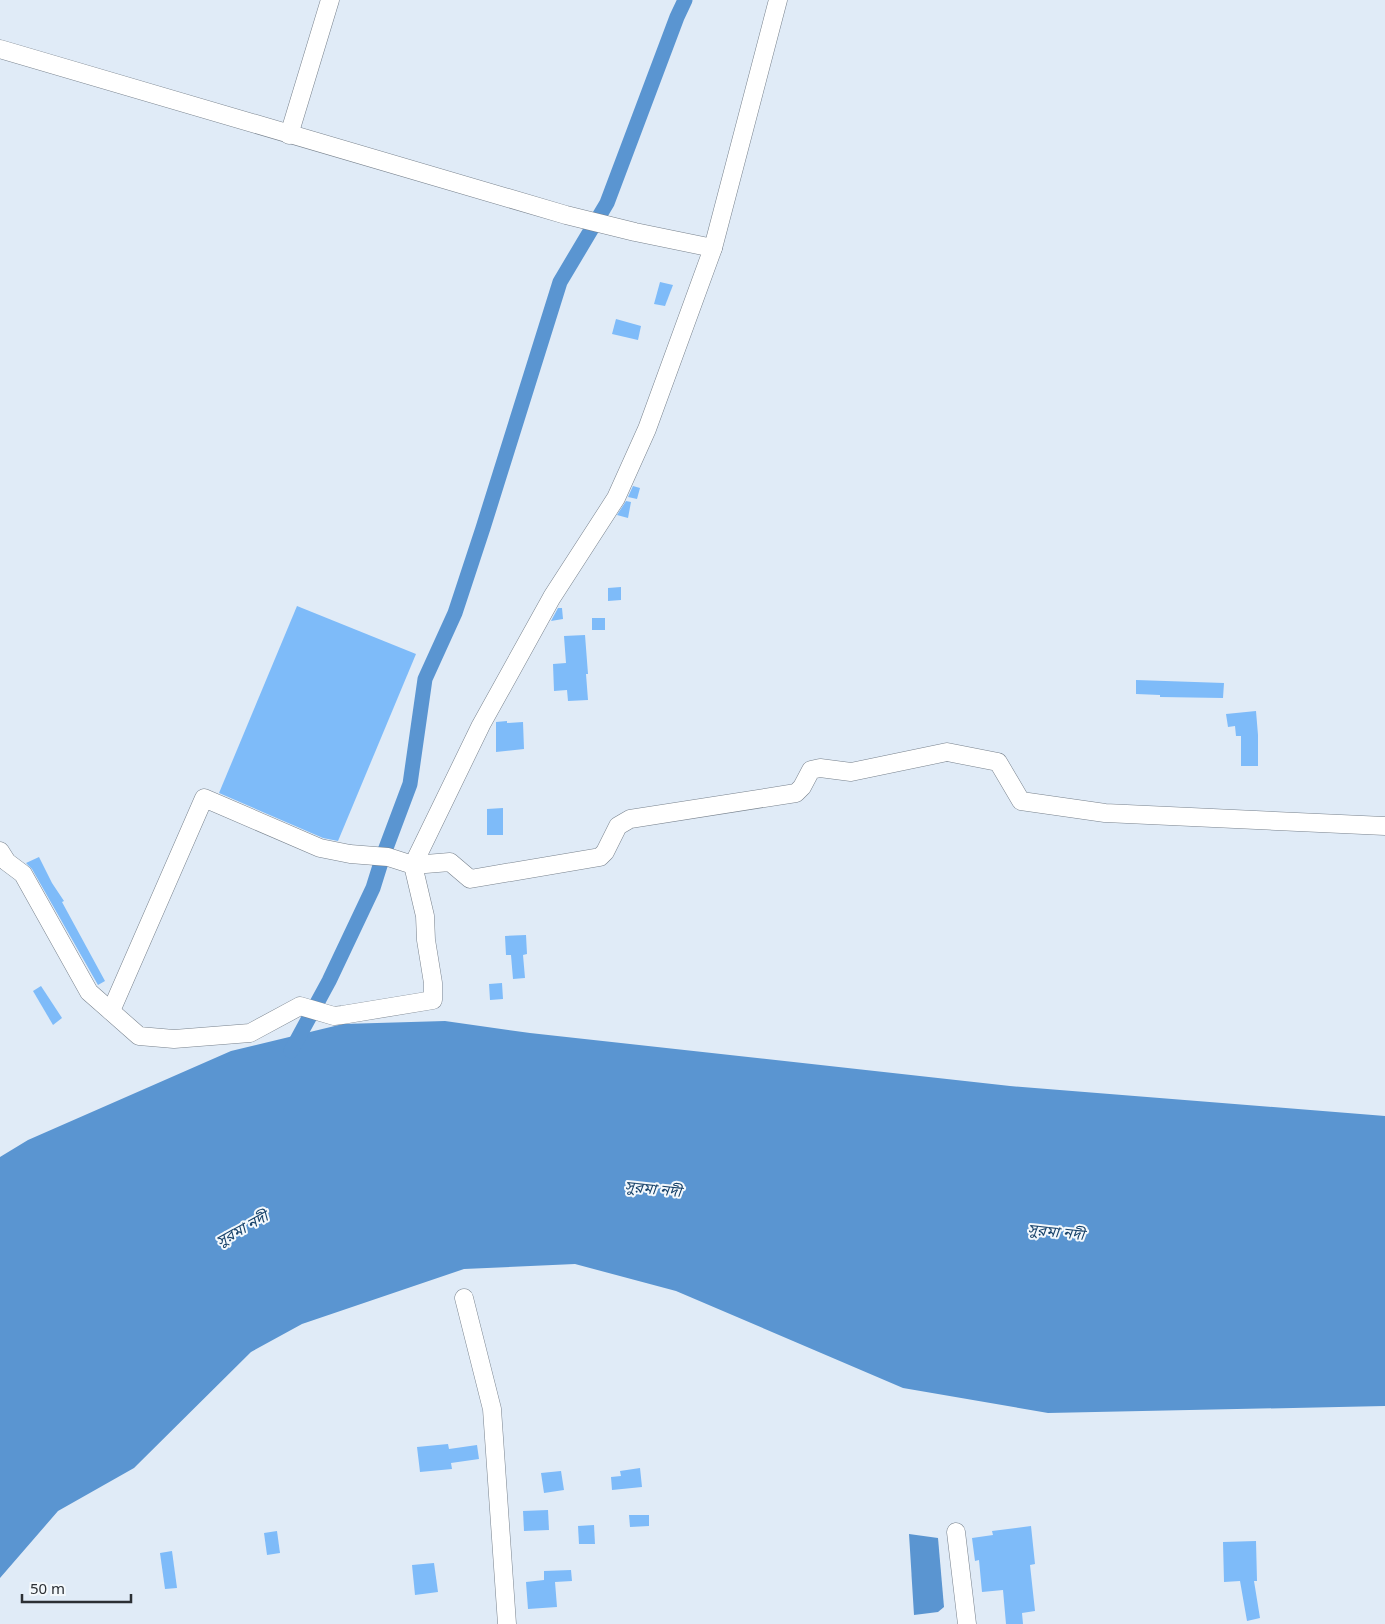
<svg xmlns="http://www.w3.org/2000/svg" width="1385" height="1624" font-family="'Noto Sans','Noto Sans Bengali',sans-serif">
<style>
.water{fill:#5a95d1}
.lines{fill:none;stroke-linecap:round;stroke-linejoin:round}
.canal{stroke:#5a95d1;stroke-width:15}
.building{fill:#7ebbf9}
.minor-casing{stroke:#78828d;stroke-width:19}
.minor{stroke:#fff;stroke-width:18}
.labels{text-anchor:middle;stroke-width:4;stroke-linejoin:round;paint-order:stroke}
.water-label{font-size:15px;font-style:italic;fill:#17426a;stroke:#f3f8fc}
</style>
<rect width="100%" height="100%" fill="#e0ebf7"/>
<g class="water">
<path d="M445 1021 530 1033 1010 1086 1385 1116V1406L1048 1413 903 1388 676 1291 575 1264 464 1269 302 1324 251 1352 134 1468 58 1511 0 1578V1157L28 1140 231 1051 343 1024Z"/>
<path d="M909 1534 938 1538 944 1607 938 1612 914 1615Z"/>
</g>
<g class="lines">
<path class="canal" d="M291 1051 329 981 373 888 383 856 410 784 425 679 455 613 483 528 560 282 607 203 677 17 685 0"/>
</g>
<g class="building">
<path d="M660 282 673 285 665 306 654 304Z"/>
<path d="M616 319 641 326 638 340 612 334Z"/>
<path d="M633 486 640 488 637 499 628 497Z"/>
<path d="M626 501 631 502 628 518 617 515Z"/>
<path d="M621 587V600L608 601V588Z"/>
<path d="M297 606 416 654 338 841 323 838 219 793Z"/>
<path d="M558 608H562L563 619 551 621Z"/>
<rect x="592" y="618" width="13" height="12"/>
<path d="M585 635 588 674H586L588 700 568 701 567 690 554 691 553 664 566 663 564 636Z"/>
<path d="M1136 680 1224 683 1223 698 1160 697V695L1136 694Z"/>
<path d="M1256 711 1258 735V766H1241V736H1236L1235 726 1228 727 1226 714Z"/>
<path d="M507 721V723L523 722 524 749 496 752V722Z"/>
<path d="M503 808V835H487V809Z"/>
<path d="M39 857 52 883 64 901 62 902 105 981 98 985 32 869 26 863Z"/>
<path d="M526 935 527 954 523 955 525 978 513 979 511 955H506L505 936Z"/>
<path d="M502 983 503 999 490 1000 489 984Z"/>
<path d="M41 986 62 1018 53 1025 33 991Z"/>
<path d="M448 1444 449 1449 477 1445 479 1459 451 1463 452 1469 420 1472 417 1447Z"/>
<path d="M640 1468 642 1487 612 1490 611 1477 621 1476 620 1471Z"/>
<path d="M561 1471 564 1490 544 1493 541 1473Z"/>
<path d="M548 1510 549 1530 524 1531 523 1511Z"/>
<path d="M629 1515H649V1526L630 1527Z"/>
<path d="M594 1525 595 1544H579L578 1526Z"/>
<path d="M1031 1526 1035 1564 1030 1565 1035 1611 1022 1613 1023 1624H1006L1003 1590 982 1592 979 1560 975 1561 972 1538 993 1535 992 1531Z"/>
<path d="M277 1531 280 1553 267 1555 264 1533Z"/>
<path d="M1256 1541 1257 1581H1254L1260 1618 1247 1621 1240 1581 1224 1582 1223 1542Z"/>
<path d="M172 1551 177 1588 165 1589 160 1553Z"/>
<path d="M434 1563 438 1592 415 1595 412 1565Z"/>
<path d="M571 1570 572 1581 555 1582 557 1607 528 1609 526 1582 544 1580V1571Z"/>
</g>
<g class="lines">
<g class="minor-casing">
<g id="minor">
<path d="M0 49 566 215 635 232 713 248"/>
<path d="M289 135 330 0"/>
<path d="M0 851 7 862 23 874 89 992 139 1036 174 1039 250 1033 300 1006 334 1016 342 1015 433 1000V983L426 940 425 916 413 865 481 725 552 597 616 498 647 429 713 248 778 0"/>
<path d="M111 1011 204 798 320 848 350 854 388 857 413 865 450 862 470 879 600 857 605 852 618 826 630 819 796 793 802 787 811 770 820 768 851 772 947 752 998 762 1021 801 1105 813 1385 826"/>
<path d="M464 1298 492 1409 507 1624"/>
<path d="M956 1532 967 1624"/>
</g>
</g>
<use href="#minor" class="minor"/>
</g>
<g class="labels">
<g class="water-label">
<text transform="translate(653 1189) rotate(6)" y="5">সুরমা নদী</text>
<text transform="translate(242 1229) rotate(-29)" y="5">সুরমা নদী</text>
<text transform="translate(1056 1232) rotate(6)" y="5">সুরমা নদী</text>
</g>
</g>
<path d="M22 1594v8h109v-8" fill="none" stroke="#2b2f34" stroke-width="2.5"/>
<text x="30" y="1594" font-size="15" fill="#2b2f34" stroke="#f3f8fc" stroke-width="4" paint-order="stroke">50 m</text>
</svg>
